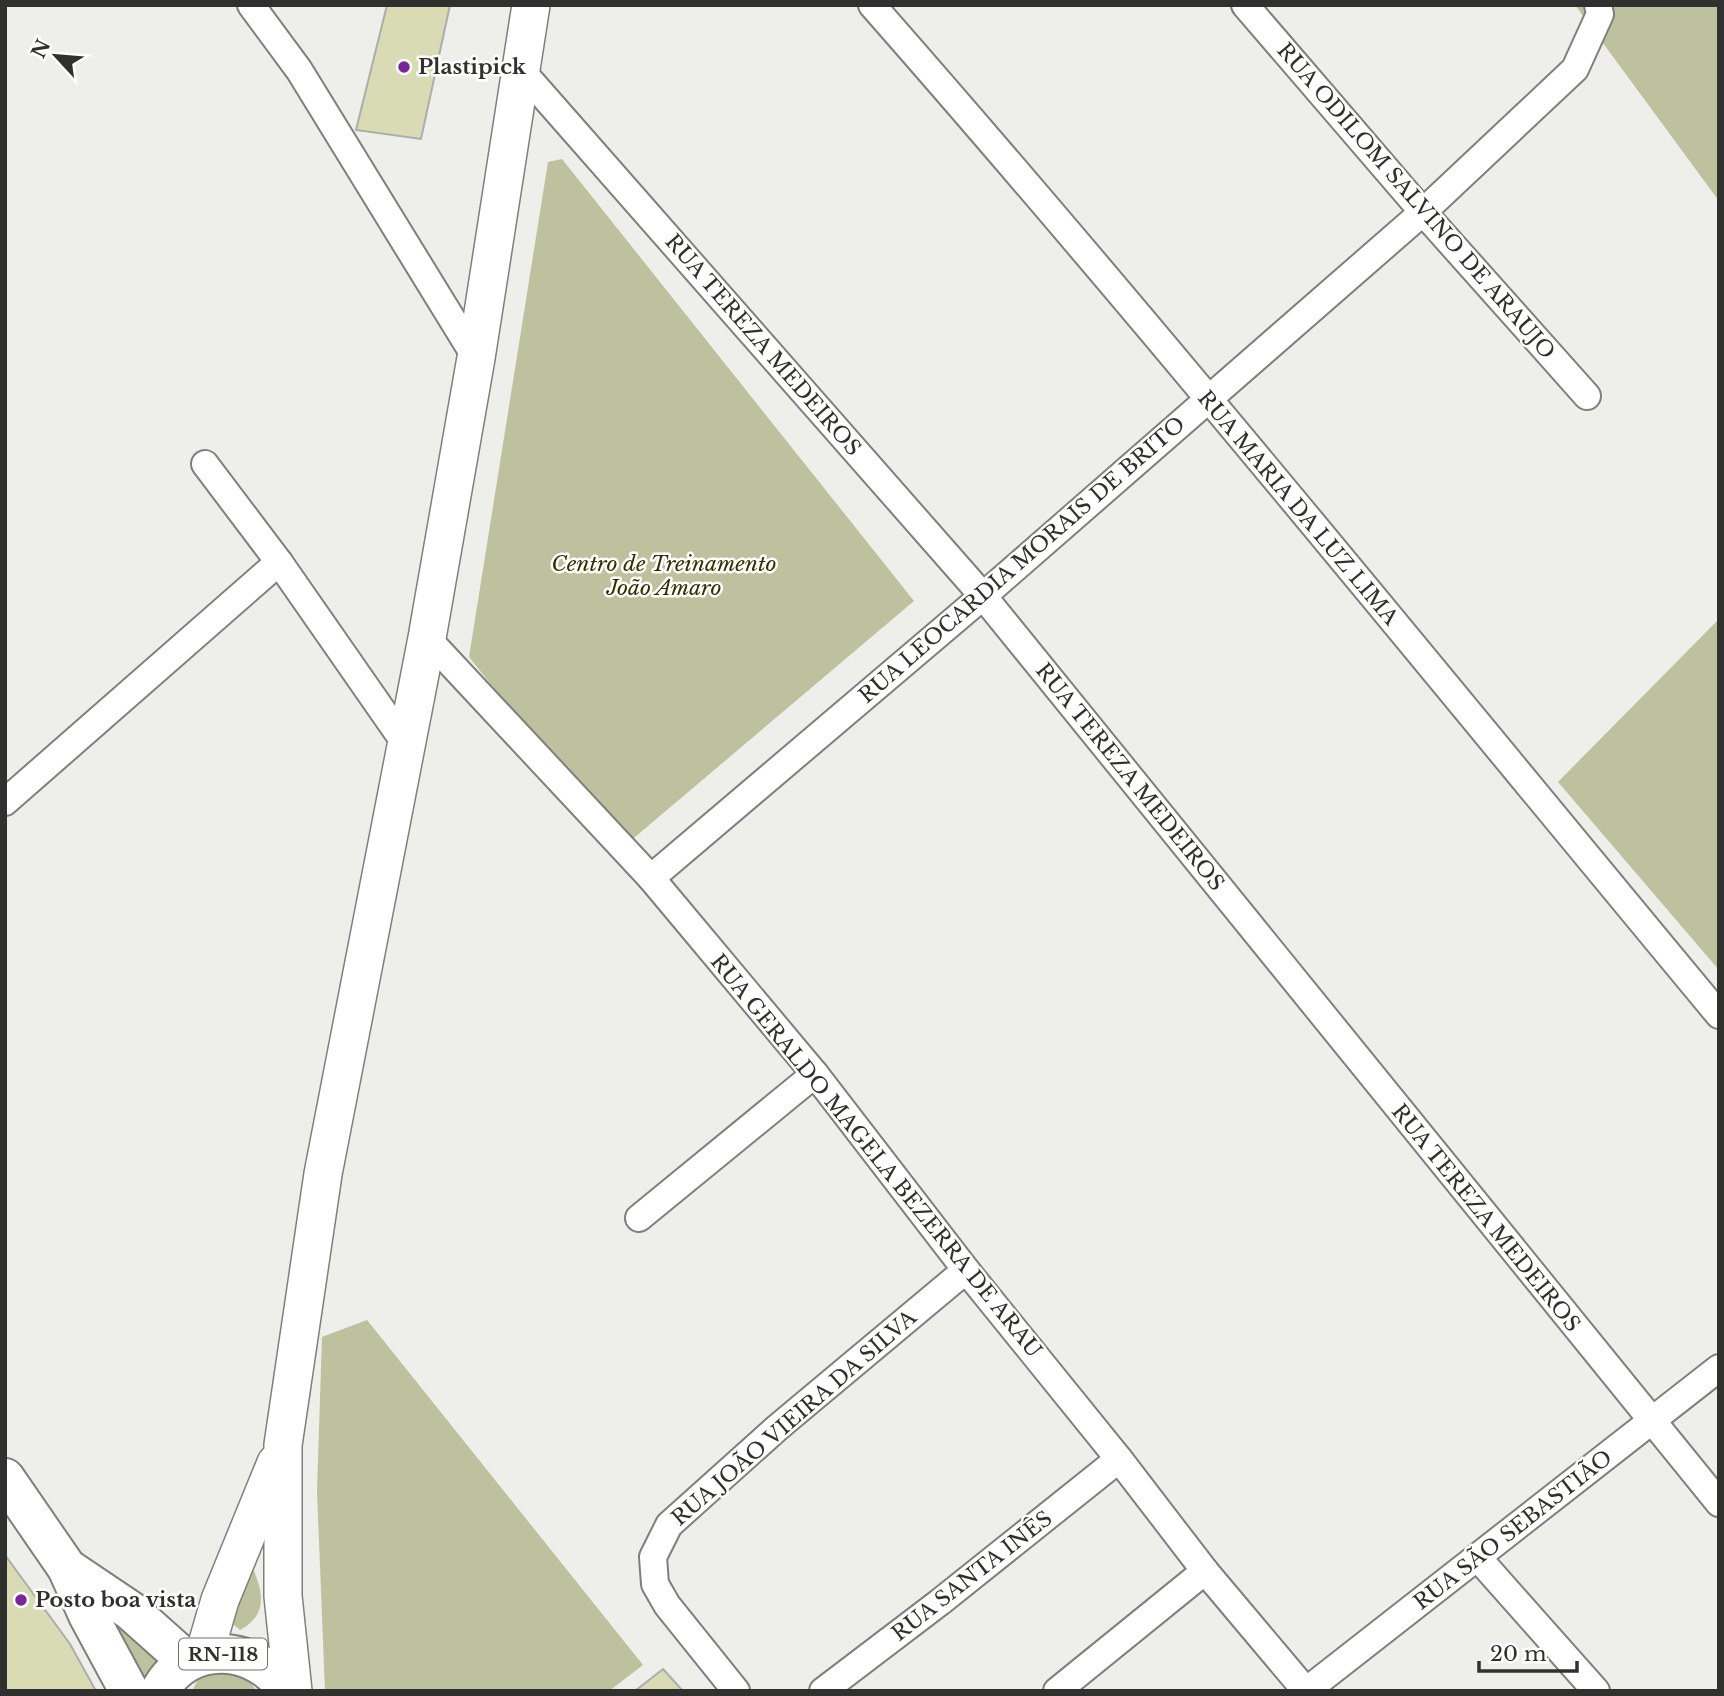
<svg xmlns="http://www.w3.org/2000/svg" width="1724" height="1696" font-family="'Libre Baskerville',serif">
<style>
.green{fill:#bec19d}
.building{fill:#d8dbb4;stroke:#adadaa;stroke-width:2}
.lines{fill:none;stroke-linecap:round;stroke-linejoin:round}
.minor-casing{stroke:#7f7f7c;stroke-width:30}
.secondary-casing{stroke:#7f7f7c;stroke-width:40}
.primary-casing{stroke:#7f7f7c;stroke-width:42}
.minor{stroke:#fff;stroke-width:26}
.secondary{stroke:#fff;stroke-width:37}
.primary{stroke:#fff;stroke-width:38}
.poi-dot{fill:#792798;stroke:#fffffe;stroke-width:2.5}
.labels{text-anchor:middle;stroke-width:5;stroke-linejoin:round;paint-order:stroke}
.shield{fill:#fffffe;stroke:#6e6e6d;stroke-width:2}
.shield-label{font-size:19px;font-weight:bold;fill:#30302f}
.poi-label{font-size:21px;font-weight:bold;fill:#30302f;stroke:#fffffe;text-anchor:start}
.street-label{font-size:21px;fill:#30302f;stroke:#fffffe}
.park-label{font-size:21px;font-style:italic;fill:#303101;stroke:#fffffe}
</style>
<rect width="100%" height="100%" fill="#eeeeea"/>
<g class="green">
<path d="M1575 5H1719V201Z"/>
<path d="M562 159 914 601 622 848 469 657 548 162Z"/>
<path d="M1719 619V970L1558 782Z"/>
<path d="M367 1320 643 1665 609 1691H325L317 1491 322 1337Z"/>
<path d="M254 1571C264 1595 266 1616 240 1630L228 1620 242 1572Z"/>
<path d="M104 1608 166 1649 135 1690Z"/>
<path d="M215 1669C235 1670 246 1672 256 1691H192L199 1678Z"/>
</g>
<g class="building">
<path d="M387 5H450L421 139 356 130Z"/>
<path d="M5 1555 70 1644 96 1691H5Z"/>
<path d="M663 1669 683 1691H635Z"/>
</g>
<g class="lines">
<g class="minor-casing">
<g id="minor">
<path d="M251 5 299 70 476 358"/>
<path d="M872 5C1162 335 1438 677 1719 1015"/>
<path d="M1245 5 1423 212 1587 396"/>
<path d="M520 69 983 596 1719 1503"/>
<path d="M205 464 279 562 405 743"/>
<path d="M427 638 651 878 815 1074 966 1270 1119 1459 1205 1571 1306 1691"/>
<path d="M5 802 279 562"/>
<path d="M651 878 983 596 1423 212 1575 69 1600 14 1598 5"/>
<path d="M639 1218 815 1074"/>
<path d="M1478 1558 1596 1691"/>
<path d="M736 1691 667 1605 655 1584 653 1557 669 1525 777 1428 966 1270"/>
<path d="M823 1691 940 1602 1119 1459"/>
<path d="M1057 1691 1205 1571"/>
<path d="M1306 1691 1719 1368"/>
</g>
</g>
<g class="secondary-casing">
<g id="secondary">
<path d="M204 1655 220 1600 276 1463"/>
<path d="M293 1691 283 1596V1445L323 1174 427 638 476 358 531 5"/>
</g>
</g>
<g class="primary-casing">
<g id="primary">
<path d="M5 1478 67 1568 88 1615 129 1691"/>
<path d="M67 1568 131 1611 187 1661"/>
<path d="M160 1691C187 1639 258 1644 287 1691"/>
</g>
</g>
<use href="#minor" class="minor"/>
<use href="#secondary" class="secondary"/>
<use href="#primary" class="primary"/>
</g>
<g class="poi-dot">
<circle cx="404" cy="67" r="7"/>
<circle cx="21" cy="1600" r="7"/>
</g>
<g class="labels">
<rect class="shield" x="179" y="1638.5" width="88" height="31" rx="5"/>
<g class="shield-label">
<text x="223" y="1661">RN-118</text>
</g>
<g class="poi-label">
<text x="418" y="74">Plastipick</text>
<text x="35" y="1607">Posto boa vista</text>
</g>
<g class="street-label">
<text transform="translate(1416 201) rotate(49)" y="7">RUA ODILOM SALVINO DE ARAUJO</text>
<text transform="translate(763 345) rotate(49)" y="7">RUA TEREZA MEDEIROS</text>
<text transform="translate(1298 508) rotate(50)" y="7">RUA MARIA DA LUZ LIMA</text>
<text transform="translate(1022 560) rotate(-41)" y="7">RUA LEOCARDIA MORAIS DE BRITO</text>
<text transform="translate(1130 777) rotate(51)" y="7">RUA TEREZA MEDEIROS</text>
<text transform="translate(876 1156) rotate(51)" y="7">RUA GERALDO MAGELA BEZERRA DE ARAU</text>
<text transform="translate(1486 1218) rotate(51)" y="7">RUA TEREZA MEDEIROS</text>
<text transform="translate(794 1418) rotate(-41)" y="7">RUA JOÃO VIEIRA DA SILVA</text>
<text transform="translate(1513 1530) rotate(-38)" y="7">RUA SÃO SEBASTIÃO</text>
<text transform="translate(972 1576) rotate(-38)" y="7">RUA SANTA INÊS</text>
</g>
<g class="park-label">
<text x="664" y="571">Centro de Treinamento<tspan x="664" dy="24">João Amaro</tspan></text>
</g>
</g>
<rect width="1724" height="1696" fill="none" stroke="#30302f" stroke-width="14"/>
<g transform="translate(56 56) rotate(296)" stroke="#fffffe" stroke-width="5" paint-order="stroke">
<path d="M0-5L12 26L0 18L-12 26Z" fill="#30302f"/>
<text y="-10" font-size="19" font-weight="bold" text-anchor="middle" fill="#30302f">N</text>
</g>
<path d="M1479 1661v10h98v-10" fill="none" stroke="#30302f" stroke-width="3.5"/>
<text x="1490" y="1661" font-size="21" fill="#30302f" stroke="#fffffe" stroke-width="5" paint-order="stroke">20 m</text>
</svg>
